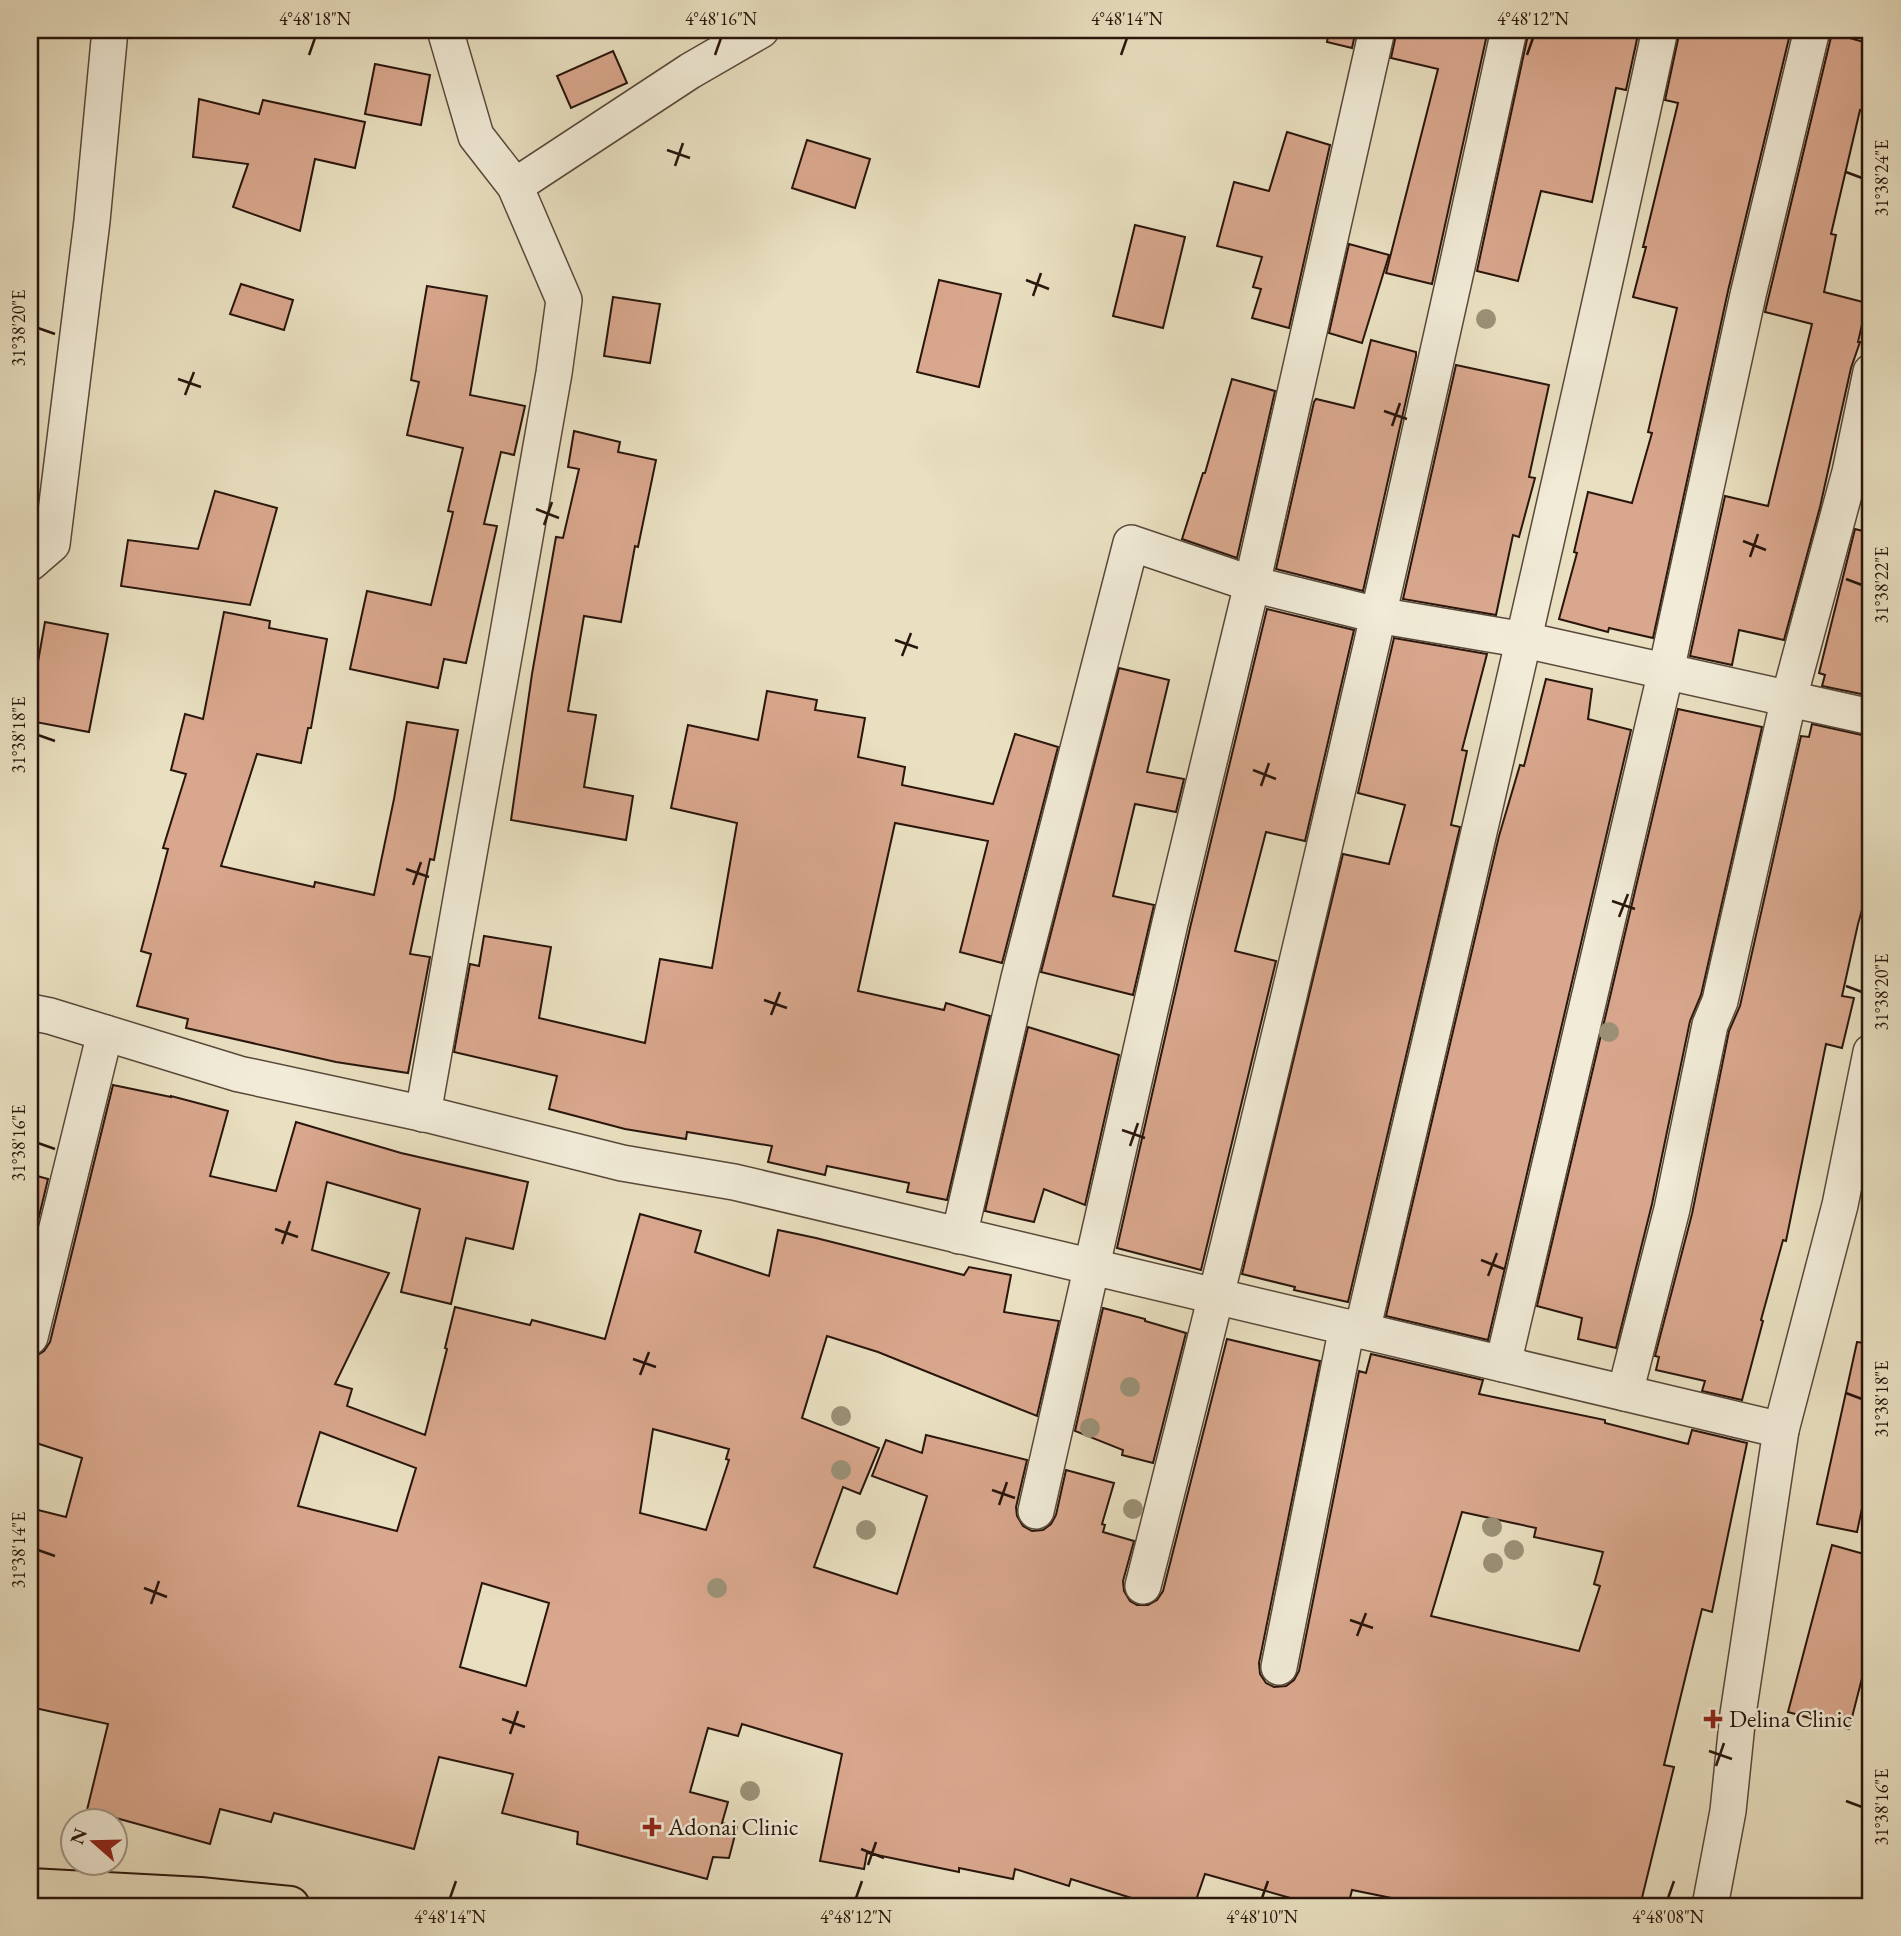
<svg xmlns="http://www.w3.org/2000/svg" width="1901" height="1936" font-family="'EB Garamond',serif">
<style>
.building{fill:#d9a78d;stroke:#29150c;stroke-width:2;fill-rule:evenodd}
.lines{fill:none;stroke-linecap:round;stroke-linejoin:round}
.minor-casing{stroke:#594839;stroke-width:38}
.primary-casing{stroke:#29150c;stroke-width:42}
.minor{stroke:#f1ebd7;stroke-width:35}
.primary{stroke:#e9e0c1;stroke-width:38}
.tree{fill:#9b9177}
.ticks{fill:none;stroke:#29150c;stroke-width:2.5}
.poi-dot{fill:#8f2418;stroke:#f1ebd7;stroke-width:2.5}
.labels{text-anchor:middle;stroke-width:5;stroke-linejoin:round;paint-order:stroke}
.poi-label{font-size:24px;fill:#29150c;stroke:#f1ebd7;text-anchor:start}
.neatline{fill:none;stroke:#29150c;stroke-width:2.5}
.ticks-label{font-size:18px;text-anchor:middle;fill:#29150c}
</style>
<rect width="100%" height="100%" fill="#e9e0c1"/>
<filter id="stains"><feTurbulence type="fractalNoise" baseFrequency=".00286" numOctaves="4"/><feColorMatrix values="0 0 0 0 .2 0 0 0 0 .09 0 0 0 0 .02 0 0 0 .5 -.17"/></filter>
<radialGradient id="worn" r=".72"><stop offset=".6" stop-color="#630" stop-opacity="0"/><stop offset="1" stop-color="#630" stop-opacity=".3"/></radialGradient>
<g class="building">
<path d="M1329 30H1356L1352 48 1327 42Z"/>
<path d="M1397 30H1488L1432 284 1386 273 1438 69 1391 58Z"/>
<path d="M1529 30H1639L1626 90 1616 88 1592 202 1541 191 1518 281 1477 271Z"/>
<path d="M1680 30H1791L1728 291 1653 638 1609 628 1608 632 1559 619 1577 553 1574 552 1588 492 1632 503 1652 433 1648 432 1677 308 1633 297 1646 247H1643L1678 103 1665 100Z"/>
<path d="M1832 33 1871 44V113L1860 110 1831 234 1836 235 1824 292 1867 303 1858 342H1860L1851 368 1820 507 1784 640 1739 630 1732 665 1690 656 1725 496 1768 506 1812 324 1765 312Z"/>
<path d="M613 51 627 83 571 108 557 76Z"/>
<path d="M375 64 430 75 421 125 365 114Z"/>
<path d="M199 99 259 114 263 100 365 122 355 168 315 159 300 231 233 207 248 164 193 157Z"/>
<path d="M1287 132 1330 145 1289 328 1252 318 1261 289 1253 287 1262 257 1217 246 1234 182 1269 191Z"/>
<path d="M807 140 870 159 855 208 792 188Z"/>
<path d="M1135 225 1185 237 1163 328 1113 316Z"/>
<path d="M1349 244 1389 255 1362 343 1329 333Z"/>
<path d="M939 280 1001 294 979 387 917 372Z"/>
<path d="M241 284 293 300 284 330 230 314Z"/>
<path d="M427 286 487 296 470 395 525 406 514 455 501 452 484 524 497 526 466 663 444 659 438 688 350 669 367 591 431 605 453 512 448 511 463 448 407 435 419 382 411 380Z"/>
<path d="M613 297 660 304 650 363 604 356Z"/>
<path d="M1371 340 1416 352V356L1363 591 1276 569 1314 402 1316 399 1354 408Z"/>
<path d="M1456 365 1549 385 1529 477 1535 478 1519 537 1513 535 1496 615 1403 599Z"/>
<path d="M1232 379 1275 391 1237 558 1182 539 1203 473H1205Z"/>
<path d="M574 431 620 442 618 452 656 460 638 547 635 546 621 622 584 616 568 711 596 715 584 787 633 796 626 840 511 820 532 674 556 537 563 538 579 469 568 467Z"/>
<path d="M215 491 277 508 250 605 121 586 128 540 198 549Z"/>
<path d="M1855 529 1871 533V696L1822 686 1825 675 1819 673Z"/>
<path d="M1267 609 1354 630 1305 841 1266 832 1235 951 1276 961 1201 1270 1117 1248 1190 928Z"/>
<path d="M224 612 270 621 269 628 327 639 311 728H308L301 763 257 754 221 866 314 887 315 882 374 895 394 799 407 722 458 730 434 860 430 859 410 954 430 957 408 1073 336 1062 186 1028 188 1019 137 1006 151 954 141 951 168 849 163 848 186 774 171 770 185 714 203 719Z"/>
<path d="M45 622 108 634 89 732 30 721V707Z"/>
<path d="M1394 638 1487 654 1462 750 1467 751 1451 825 1460 827 1348 1302 1294 1290 1295 1287 1242 1274 1343 854 1389 864 1405 805 1358 793Z"/>
<path d="M1119 668 1169 680 1147 772 1184 779 1176 812 1135 804 1113 896 1154 905 1133 995 1041 972Z"/>
<path d="M1546 679 1592 689 1588 719 1631 730 1488 1340 1386 1316 1499 836 1520 765 1524 766Z"/>
<path d="M767 691 817 700 815 710 865 718 858 757 905 767 902 785 993 804 1015 734 1058 747 1002 963 960 952 988 841 895 823 858 991 944 1010 946 1003 990 1016 947 1200 907 1192 909 1183 827 1166 825 1175 768 1162 772 1146 687 1132 686 1139 625 1129 549 1109 557 1076 454 1052 470 964 479 966 484 936 551 947 539 1018 645 1043 660 959 712 968 737 823 671 808 688 725 758 740Z"/>
<path d="M1678 709 1762 727 1701 995 1690 1021 1652 1204 1616 1348 1578 1339 1582 1318 1537 1306Z"/>
<path d="M1812 724 1871 737V878L1858 924 1842 996 1854 998 1842 1048 1826 1044 1786 1241 1783 1240 1761 1320 1763 1321 1742 1400 1702 1391 1705 1381 1656 1370 1659 1357 1655 1356 1692 1214 1729 1031 1740 1006 1801 736 1809 737Z"/>
<path d="M1028 1027 1119 1055 1085 1205 1044 1189 1034 1222 985 1211Z"/>
<path d="M113 1085 171 1097V1096L228 1111 210 1176 276 1191 296 1122 401 1153 528 1182 513 1249 466 1238 451 1304 401 1292 420 1209 327 1182 312 1250 389 1273 335 1384 352 1389 347 1406 425 1435 447 1349 445 1348 455 1307 530 1325 532 1320 605 1339 640 1214 701 1231 695 1252 769 1276 778 1230 816 1238 964 1275 969 1267 1011 1275 1004 1312 1059 1321 1037 1416 878 1352 827 1336 802 1418 879 1448 860 1494 843 1487 814 1567 897 1594 927 1496 872 1476 886 1440 922 1453 926 1435 1027 1460 1016 1507 1017 1516 1023 1526 1032 1531 1043 1530 1051 1524 1056 1515 1066 1470 1114 1483 1102 1524 1105 1525 1103 1532 1134 1541 1123 1581 1124 1591 1130 1601 1137 1605H1148L1157 1600 1163 1591 1227 1339 1320 1361 1259 1663 1260 1674 1266 1683 1274 1687 1286 1686 1294 1680 1299 1671 1359 1371 1366 1373 1371 1354 1483 1380 1479 1394 1605 1420V1423L1688 1444 1692 1430 1747 1443 1712 1612 1702 1609 1664 1765 1674 1767 1640 1906H1431L1352 1890 1348 1906H1319L1205 1874 1194 1906H1157L1071 1879 1069 1886 1015 1869 1013 1879 959 1868V1872L867 1853 864 1869 820 1861 842 1754 742 1724 738 1736 708 1728 690 1792 728 1802 722 1823 737 1827 729 1858 713 1857 707 1879 577 1844 578 1832 502 1813 513 1774 439 1757 414 1849 274 1813 271 1822 220 1809 210 1844 87 1810 108 1724 30 1707V1508L66 1517 82 1458 30 1441V1357L36 1356 44 1351 50 1342ZM653 1429 729 1449 726 1459 729 1460 706 1530 640 1513ZM320 1432 416 1468 397 1531 298 1506ZM1462 1512 1536 1528 1534 1537 1603 1552 1594 1584 1600 1586 1579 1651 1431 1616ZM482 1583 549 1603 526 1686 460 1667Z"/>
<path d="M30 1174 48 1179 30 1254Z"/>
<path d="M1103 1308 1145 1319V1321L1186 1333 1153 1463 1122 1455 1123 1450 1075 1431Z"/>
<path d="M1857 1342 1871 1344V1466L1857 1532 1817 1524Z"/>
<path d="M1832 1545 1871 1556V1643L1849 1729 1788 1712Z"/>
</g>
<g class="lines">
<g class="minor-casing">
<g id="minor">
<path d="M515 186 690 71 761 30"/>
<path d="M30 563 52 544 92 221 110 30"/>
<path d="M30 1012 50 1016 239 1074 434 1116 622 1163 734 1182 1781 1430"/>
<path d="M423 1114 554 373 564 300 515 186 476 136 445 30"/>
<path d="M959 1236 1019 978 1131 543 1252 584 1377 615 1525 640 1871 717"/>
<path d="M1362 1331C1464 898 1566 465 1660 30"/>
<path d="M30 1337 105 1033"/>
<path d="M1503 1364 1666 671 1748 295 1812 30"/>
<path d="M1625 1393 1672 1209 1710 1025 1720 1001 1789 698 1850 472 1871 372"/>
<path d="M1036 1511 1170 923 1252 584 1377 30"/>
<path d="M1143 1586C1275 1070 1396 550 1509 30"/>
<path d="M1279 1667 1347 1327"/>
<path d="M1710 1906 1728 1811 1738 1714 1781 1430 1840 1205 1871 1052"/>
</g>
</g>
<g class="primary-casing">
<path id="primary" d="M30 1888 200 1897 290 1906"/>
</g>
<use href="#minor" class="minor"/>
<use href="#primary" class="primary"/>
</g>
<g class="tree">
<circle cx="1486" cy="319" r="10"/>
<circle cx="1609" cy="1032" r="10"/>
<circle cx="1130" cy="1387" r="10"/>
<circle cx="841" cy="1416" r="10"/>
<circle cx="1090" cy="1428" r="10"/>
<circle cx="841" cy="1470" r="10"/>
<circle cx="1133" cy="1509" r="10"/>
<circle cx="1492" cy="1527" r="10"/>
<circle cx="866" cy="1530" r="10"/>
<circle cx="1514" cy="1550" r="10"/>
<circle cx="1493" cy="1563" r="10"/>
<circle cx="717" cy="1588" r="10"/>
<circle cx="750" cy="1791" r="10"/>
</g>
<path class="ticks" d="M309 55 315 38M715 55 721 38M1121 55 1127 38M1527 55 1533 38M667 150 690 158M675 166 683 143M1846 172 1862 178M1026 280 1049 289M1033 296 1041 273M38 328 55 334M178 379 201 387M185 395 194 372M1384 411 1407 419M1392 426 1400 403M536 509 559 518M544 525 552 502M1743 541 1766 550M1750 557 1758 534M1846 579 1862 585M895 640 918 648M902 656 911 633M38 735 55 741M1253 770 1276 779M1261 786 1269 763M406 869 429 877M413 885 421 862M1612 901 1635 909M1619 917 1628 894M1846 986 1862 992M764 1000 787 1008M771 1015 780 992M1122 1130 1145 1138M38 1143 55 1149M1130 1146 1138 1123M275 1229 298 1237M282 1244 290 1221M1481 1260 1504 1269M1488 1276 1497 1253M633 1359 656 1367M640 1375 649 1352M1846 1393 1862 1399M992 1490 1015 1498M999 1505 1007 1482M38 1550 55 1556M144 1588 167 1597M151 1604 159 1581M1350 1620 1373 1628M1357 1636 1366 1613M502 1719 525 1727M510 1734 518 1711M1709 1751 1732 1759M1716 1766 1724 1743M1846 1801 1862 1807M861 1849 884 1858M868 1865 876 1842M450 1898 456 1881M856 1898 862 1881M1262 1898 1268 1881M1668 1898 1674 1881"/>
<g class="poi-dot">
<path d="M1709.5 1708.5h7v7h7v7h-7v7h-7v-7h-7v-7h7z"/>
<path d="M648.5 1816.5h7v7h7v7h-7v7h-7v-7h-7v-7h7z"/>
</g>
<g class="labels">
<g class="poi-label">
<text x="1729" y="1727">Delina Clinic</text>
<text x="668" y="1835">Adonai Clinic</text>
</g>
</g>
<rect width="1901" height="1936" fill="none" stroke="#e9e0c1" stroke-width="77"/>
<g transform="translate(94 1842) rotate(290)"><circle r="33" fill="#f1ebd7" stroke="#a19586" stroke-width="2"/>
<path d="M0-5L12 26L0 18L-12 26Z" fill="#8f2418"/>
<text y="-10" font-size="19" font-weight="bold" text-anchor="middle" fill="#29150c">N</text>
</g>
<rect x="38" y="38" width="1824" height="1860" class="neatline"/>
<g class="ticks-label">
<text x="315" y="25">4°48'18"N</text>
<text x="721" y="25">4°48'16"N</text>
<text x="1127" y="25">4°48'14"N</text>
<text x="1533" y="25">4°48'12"N</text>
<text transform="translate(1882 178) rotate(-90)" y="6">31°38'24"E</text>
<text transform="translate(19 328) rotate(-90)" y="6">31°38'20"E</text>
<text transform="translate(1882 585) rotate(-90)" y="6">31°38'22"E</text>
<text transform="translate(19 735) rotate(-90)" y="6">31°38'18"E</text>
<text transform="translate(1882 992) rotate(-90)" y="6">31°38'20"E</text>
<text transform="translate(19 1143) rotate(-90)" y="6">31°38'16"E</text>
<text transform="translate(1882 1399) rotate(-90)" y="6">31°38'18"E</text>
<text transform="translate(19 1550) rotate(-90)" y="6">31°38'14"E</text>
<text transform="translate(1882 1807) rotate(-90)" y="6">31°38'16"E</text>
<text x="450" y="1923">4°48'14"N</text>
<text x="856" y="1923">4°48'12"N</text>
<text x="1262" y="1923">4°48'10"N</text>
<text x="1668" y="1923">4°48'08"N</text>
</g>
<rect width="100%" height="100%" filter="url(#stains)"/>
<rect width="100%" height="100%" fill="url(#worn)"/>
</svg>
